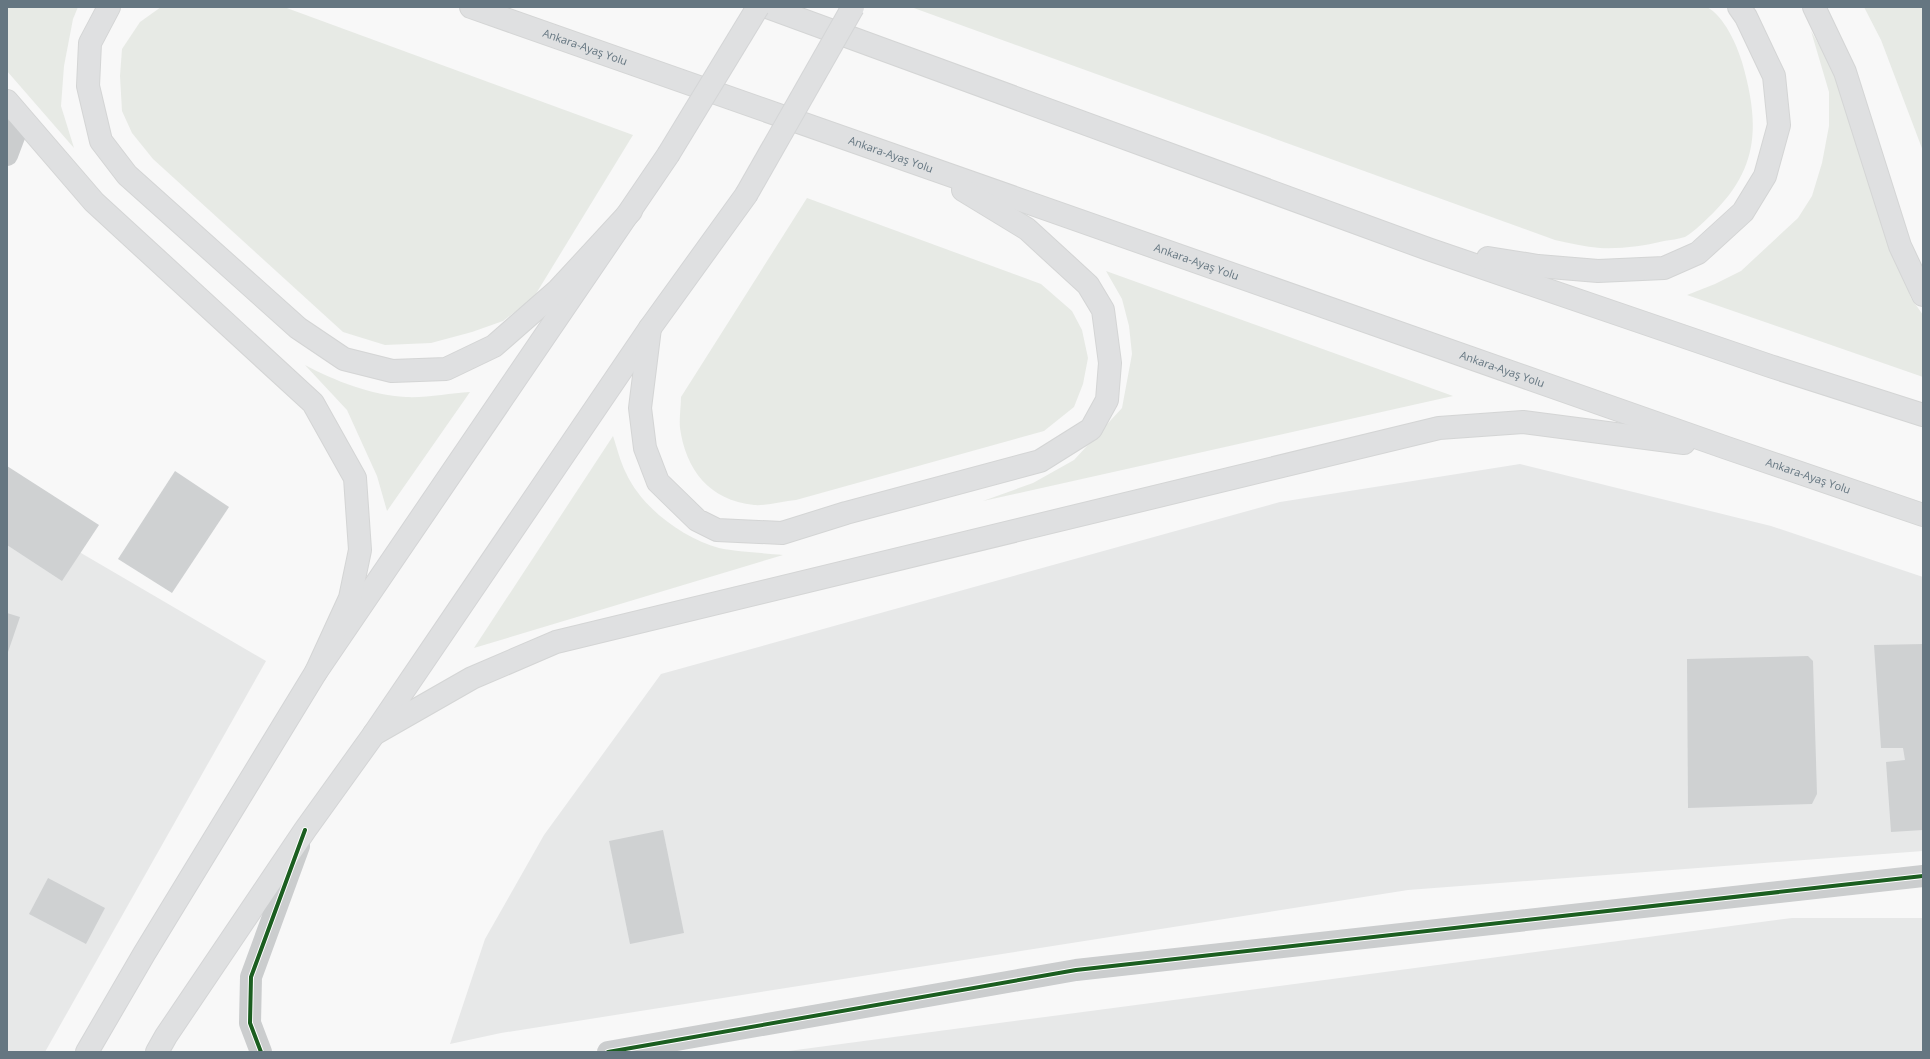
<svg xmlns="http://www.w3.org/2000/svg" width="1930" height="1059" font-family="'Open Sans',sans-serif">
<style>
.built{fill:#e7e8e8}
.green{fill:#e7eae5}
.building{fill:#cfd1d2}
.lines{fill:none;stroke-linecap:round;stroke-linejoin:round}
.major-casing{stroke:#d4d5d6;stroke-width:24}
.highway-casing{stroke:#d4d5d5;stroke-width:24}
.minor{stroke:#cbcdce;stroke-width:22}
.major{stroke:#dfe0e1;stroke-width:22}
.highway{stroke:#dfe0e1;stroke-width:22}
.major-bridge-casing{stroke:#d4d5d6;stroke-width:24;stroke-linecap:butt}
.major-bridge{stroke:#dfe0e1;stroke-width:22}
.cycleway-casing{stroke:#fff;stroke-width:6}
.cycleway{stroke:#1b5e20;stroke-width:4}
.labels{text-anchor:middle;stroke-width:4;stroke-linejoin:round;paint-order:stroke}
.street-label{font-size:11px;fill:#657681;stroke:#fff}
</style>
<rect width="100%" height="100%" fill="#f8f8f8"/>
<g class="built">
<path d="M1520 464 1771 526 1923 577V851L1408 890 501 1033 450 1044 485 939 544 835 661 674 1280 502Z"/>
<path d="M7 545 81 553 266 661 45 1052H7Z"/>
<path d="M1792 918H1923V1052H781Z"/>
</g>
<g class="green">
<path d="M7 7H78L73 19 64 66 61 106 74 148 7 71Z"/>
<path d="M161 7H284L633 135 534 297 503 321 472 332 431 343 385 345 343 332 153 159 132 133 122 111 120 76 122 49 140 22Z"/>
<path d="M911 7H1707C1724 16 1737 45 1742 62 1759 121 1760 166 1715 211 1708 218 1694 232 1685 237 1679 239 1670 240 1664 241 1644 246 1621 249 1600 248 1585 247 1570 243 1555 240Z"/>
<path d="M1864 7H1923V151L1881 40Z"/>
<path d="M1811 31 1837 76 1894 250 1911 298 1923 315V377L1687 295 1715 284 1741 271 1798 218 1812 196 1822 163 1829 126V92Z"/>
<path d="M807 198 1041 284 1072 311 1082 330 1088 358 1083 384 1074 407 1044 431 796 500C783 501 767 506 754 505 709 500 686 470 680 428 679 418 681 407 681 397Z"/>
<path d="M1106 271 1453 396 983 501 1033 483 1074 460 1122 408 1132 354 1129 326 1122 299Z"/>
<path d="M305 365C335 381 371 395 406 397 427 398 450 393 470 392L387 511 377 476 347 410Z"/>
<path d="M613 436C617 448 620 461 626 473 642 508 683 538 719 548 737 552 765 553 783 555L474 648Z"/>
</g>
<g class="building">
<path d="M7 466 99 525 62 581 7 545Z"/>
<path d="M175 471 229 507 172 593 118 559Z"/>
<path d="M7 613 20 617 7 655Z"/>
<path d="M1923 644V830L1891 832 1886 762 1905 760 1903 748H1881L1874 645Z"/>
<path d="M1808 656 1813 661 1817 794 1812 804 1688 808 1687 659Z"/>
<path d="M663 830 684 933 630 944 609 841Z"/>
<path d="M48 878 105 908 86 944 29 914Z"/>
</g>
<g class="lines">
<g class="major-casing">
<g id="major">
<path d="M87 1052 144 954 316 672 668 155"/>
<path d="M157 1052 166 1036 305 830 374 734 650 328 746 195"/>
</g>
</g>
<g class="highway-casing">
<g id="highway">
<path d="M109 7 90 43 88 86 101 141 127 175 298 328 344 359 392 371 446 369 494 346 558 290 631 211"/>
<path id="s1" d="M471 7 1727 448 1923 515"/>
<path d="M767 7 1428 249 1770 366 1923 415"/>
<path d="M1814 7 1845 72 1900 246 1923 295"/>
<path d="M7 101 94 202 313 403 355 478 360 550 350 598 316 672"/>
<path d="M1488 258 1538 266 1598 271 1664 268 1698 253 1743 212 1765 176 1779 125 1774 76 1746 17 1739 7"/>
<path d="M650 328 640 408 645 448 658 482 697 520 717 530 782 533 846 513 1040 461 1091 429 1107 400 1110 363 1103 310 1088 285 1027 229 963 190"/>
<path d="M374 734 472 678 556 642 1439 428 1523 422 1684 443"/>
</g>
</g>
<g class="minor">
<path d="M7 155 21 118"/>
<path d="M261 1052 250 1023 251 977 299 846"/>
<path d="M608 1052 1076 970 1923 876"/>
</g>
<use href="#major" class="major"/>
<use href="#highway" class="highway"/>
<g class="major-bridge-casing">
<g id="major-bridge">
<path d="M668 155 758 7"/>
<path d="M746 195 853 7"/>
</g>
</g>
<use href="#major-bridge" class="major-bridge"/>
<g class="cycleway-casing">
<g id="cycleway">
<path d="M261 1052 250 1023 251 977 305 830"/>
<path d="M608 1052 1076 970 1923 876"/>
</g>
</g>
<use href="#cycleway" class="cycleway"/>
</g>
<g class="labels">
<g class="street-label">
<text dy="4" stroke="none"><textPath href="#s1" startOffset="121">Ankara-Ayaş Yolu</textPath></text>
<text dy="4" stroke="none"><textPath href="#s1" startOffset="445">Ankara-Ayaş Yolu</textPath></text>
<text dy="4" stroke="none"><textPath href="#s1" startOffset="769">Ankara-Ayaş Yolu</textPath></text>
<text dy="4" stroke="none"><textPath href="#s1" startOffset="1093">Ankara-Ayaş Yolu</textPath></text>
<text dy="4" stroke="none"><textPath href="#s1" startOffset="1417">Ankara-Ayaş Yolu</textPath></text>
</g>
</g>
<rect width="1930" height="1059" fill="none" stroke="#657681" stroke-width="16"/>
</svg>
